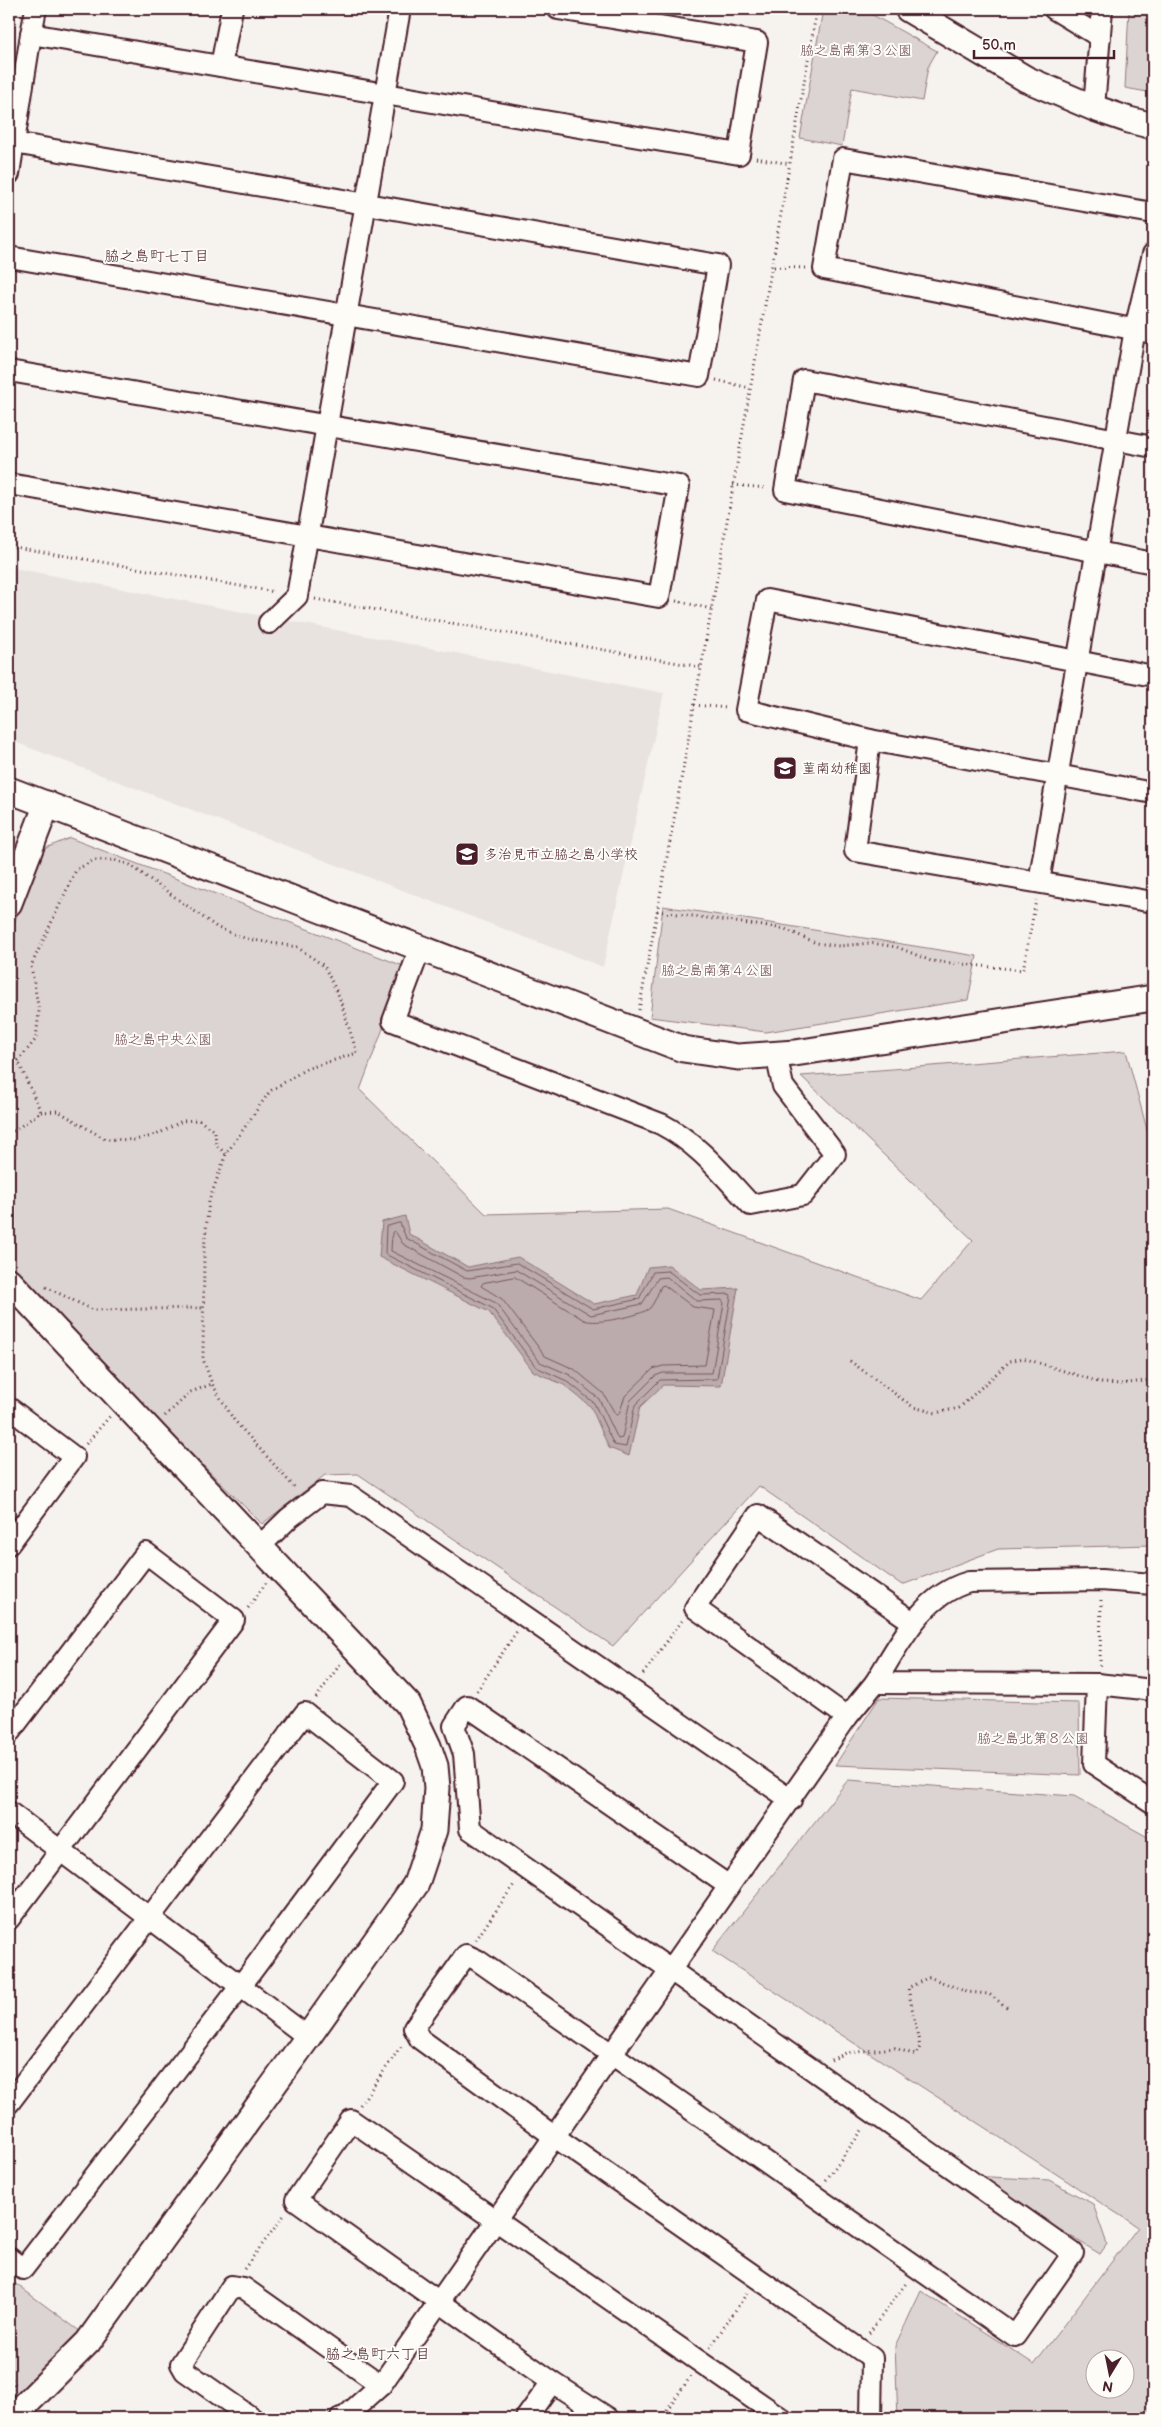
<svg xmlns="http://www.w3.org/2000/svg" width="1162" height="2427" font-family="'Balsamiq Sans','Klee One',sans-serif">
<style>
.built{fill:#e9e3e0}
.green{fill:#dcd4d2;stroke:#937a7e;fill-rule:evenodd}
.water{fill:#bbabac;stroke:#8e7378}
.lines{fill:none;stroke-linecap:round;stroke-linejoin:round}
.shore{stroke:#77575f;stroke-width:1}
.minor-casing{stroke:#4a1f2b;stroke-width:24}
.tertiary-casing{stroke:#4a1f2b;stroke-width:29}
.path{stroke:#4a1f2b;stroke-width:3;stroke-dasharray:1 4;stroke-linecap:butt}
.minor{stroke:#fdfcf7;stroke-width:20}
.tertiary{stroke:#fdfcf7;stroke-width:25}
.labels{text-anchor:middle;stroke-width:4;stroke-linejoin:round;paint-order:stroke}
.park-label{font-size:14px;fill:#6e4c55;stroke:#fdfcf7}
.poi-label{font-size:14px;fill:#4a1f2b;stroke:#fdfcf7;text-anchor:start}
.neighbourhood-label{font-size:15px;fill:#4a1f2b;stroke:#fdfcf7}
</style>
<rect width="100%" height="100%" fill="#f6f3ef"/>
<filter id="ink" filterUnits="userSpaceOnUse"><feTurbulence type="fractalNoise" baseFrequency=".02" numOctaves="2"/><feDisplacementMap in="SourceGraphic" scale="10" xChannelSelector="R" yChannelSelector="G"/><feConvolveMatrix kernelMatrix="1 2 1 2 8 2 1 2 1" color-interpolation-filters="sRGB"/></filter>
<g filter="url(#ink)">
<path class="built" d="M9 567 664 693 603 967 9 740Z"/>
<g class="green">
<path d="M823 9H862L937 51 928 67 922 101 852 88 842 146 800 138Z"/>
<path d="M1129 9H1153V93L1125 88Z"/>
<path d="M70 838 406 967 360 1090 486 1214 668 1209 921 1300 973 1240 801 1076 1126 1051 1153 1152V1545L998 1549 902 1585 759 1486 613 1646 358 1474 325 1475 262 1524 9 1273V937L41 850Z"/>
<path d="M663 906 977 956 968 1000 766 1032 650 1017Z"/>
<path d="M879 1698 1079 1703 1080 1775 835 1765Z"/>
<path d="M848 1780 1074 1796 1153 1840V2418H898L895 2346 921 2291 1034 2364 1138 2227 712 1951ZM1094 2360H1124V2390H1094Z"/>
<path d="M971 2176 1049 2180 1093 2204 1107 2244 1100 2254Z"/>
<path d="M9 2279 81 2332 9 2411Z"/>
</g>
<path class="water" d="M405 1216 409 1234 468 1267 518 1257 594 1304 637 1295 648 1267 669 1265 701 1290 738 1288 721 1386 663 1385 640 1407 629 1456 609 1448 591 1407 564 1385 533 1371 489 1312 379 1257 382 1222Z"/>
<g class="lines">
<g class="shore">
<path d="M400 1223 406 1238 467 1271 517 1263 593 1309 639 1299 653 1272 668 1271 700 1295 730 1294 731 1296 717 1379 660 1380 635 1405 626 1447 614 1445 594 1403 567 1381 536 1367 492 1308 385 1254 386 1227Z"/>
<path d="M395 1231 403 1244 463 1277 470 1278 516 1270 591 1315 642 1304 658 1278 667 1277 697 1301 722 1300 724 1303 712 1373H663L655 1376 630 1401 622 1438 618 1439 599 1399 570 1375 540 1362 496 1303 391 1251 392 1233Z"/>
<path d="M515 1277 584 1320C595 1325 641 1316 650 1308 655 1302 658 1293 661 1286L664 1285 693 1307 715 1310 705 1365 663 1366 653 1369 625 1396 619 1414 616 1415 603 1393 574 1369 545 1356 502 1299 481 1286 483 1283Z"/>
</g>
<g class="minor-casing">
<g id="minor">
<path d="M1054 9 1100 37"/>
<path d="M31 34 36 9"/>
<path d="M221 66 232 9"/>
<path d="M1094 108 1102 9"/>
<path d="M9 174 31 34 739 154 757 42 558 9"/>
<path d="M1153 213 843 159 824 269 1153 333"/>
<path d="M9 257 699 376 718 265 14 143"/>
<path d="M9 371 679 486 659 597 9 484"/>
<path d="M1153 447 804 380 785 490 1153 563"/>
<path d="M269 623 297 596 400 9"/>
<path d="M1153 676 767 600 746 710 870 740 1153 793"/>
<path d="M870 740 855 851 1153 902"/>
<path d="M1039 882 1135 329 1153 254"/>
<path d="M420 949 393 1021 661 1124C698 1143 723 1175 751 1205L803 1195 835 1154 783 1086 776 1054"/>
<path d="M9 1408 74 1457 9 1544"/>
<path d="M260 1546 289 1518 322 1493 351 1496 791 1800"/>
<path d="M1153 1584 1101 1580 969 1582C922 1595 899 1644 875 1683L1097 1684 1094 1764 1153 1803"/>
<path d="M1097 1684 1153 1690"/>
<path d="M847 1717 695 1608 758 1515 913 1622"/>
<path d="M9 1733 146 1553 234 1620 9 1919"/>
<path d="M9 1812 308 2037"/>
<path d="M729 1886 467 1706 454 1726 464 1754 470 1829 1073 2253 1015 2336 477 1960 466 1955 414 2028 420 2039 555 2137 872 2358 871 2418"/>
<path d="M9 2103 305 1713 393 1781 240 1987 23 2269 9 2258"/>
<path d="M252 2418 185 2371 181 2364 232 2286 244 2288 381 2385"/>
<path d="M341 2418 345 2417 381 2385 847 1717 875 1683"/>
<path d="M526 2418 552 2382"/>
<path d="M608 2418 552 2382 296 2200 351 2120 781 2418"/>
</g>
</g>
<g class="tertiary-casing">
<g id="tertiary">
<path d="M908 9 1026 79 1094 108 1129 120 1153 126"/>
<path d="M9 790 683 1049 738 1057 795 1053 1153 998"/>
<path d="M9 903 47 804"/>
<path d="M9 1281 408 1704 428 1746 435 1766 437 1788 434 1830 416 1884 308 2037 88 2342 12 2418"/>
</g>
</g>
<g class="path">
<path d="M756 158 790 164"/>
<path d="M774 267 806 268"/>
<path d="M716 380 750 388"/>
<path d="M733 485 767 488"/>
<path d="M9 546 275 592"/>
<path d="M315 599 701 667"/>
<path d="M676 601 712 609"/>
<path d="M694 705 728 708"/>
<path d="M657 911 785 929 816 943 839 946 871 943 897 947 931 961 1023 970 1036 900"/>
<path d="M639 1010C701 676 758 342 817 9"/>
<path d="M41 1112 58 1111 105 1139 135 1140 156 1135 182 1121 199 1120 215 1132 216 1145 226 1154"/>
<path d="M9 1134 41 1112 18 1061 36 1039 39 1011 31 966 76 870 94 860H114L130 865 218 928 247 939 297 947 324 966 339 996 357 1053 306 1069 270 1091 226 1154 209 1201 204 1249 203 1359 212 1384 234 1420 296 1489"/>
<path d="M9 1254 15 1260"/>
<path d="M46 1287 93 1310 203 1308"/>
<path d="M850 1361 913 1407 936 1413 959 1408 1010 1361 1023 1358 1102 1383 1122 1384 1151 1380 1153 1377"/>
<path d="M165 1416 191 1392 212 1384"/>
<path d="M86 1444 110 1416"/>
<path d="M248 1608 266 1583"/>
<path d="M1100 1666 1101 1597"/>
<path d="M643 1674 682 1621"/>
<path d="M477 1691 517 1631"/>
<path d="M316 1698 341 1663"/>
<path d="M476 1940 515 1883"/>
<path d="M831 2060 846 2053 895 2048 916 2055 920 2047 908 1988 929 1977 967 1992 989 1994 1008 2008"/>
<path d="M360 2105 402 2045"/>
<path d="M826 2180 863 2129"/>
<path d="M244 2269 285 2214"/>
<path d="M869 2333 907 2282"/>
<path d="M710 2348 747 2293"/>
<path d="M9 2375 15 2385"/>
<path d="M661 2418 691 2376"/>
</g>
<use href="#minor" class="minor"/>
<use href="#tertiary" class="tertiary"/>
</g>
</g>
<defs>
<g id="school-square" transform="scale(1.25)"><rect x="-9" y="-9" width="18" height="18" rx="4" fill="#4a1f2b" stroke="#fdfcf7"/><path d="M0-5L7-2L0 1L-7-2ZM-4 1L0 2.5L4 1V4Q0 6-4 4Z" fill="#fff"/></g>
</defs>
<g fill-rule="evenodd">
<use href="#school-square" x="785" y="768"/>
<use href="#school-square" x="467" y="854"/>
</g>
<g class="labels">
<g class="park-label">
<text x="856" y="55">脇之島南第３公園</text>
<text x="717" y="975">脇之島南第４公園</text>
<text x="163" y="1044">脇之島中央公園</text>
<text x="1033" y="1743">脇之島北第８公園</text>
</g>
<g class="poi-label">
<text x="802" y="773">菫南幼稚園</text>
<text x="484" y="859">多治見市立脇之島小学校</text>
</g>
<g class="neighbourhood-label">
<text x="157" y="261">脇之島町七丁目</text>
<text x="378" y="2359">脇之島町六丁目</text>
</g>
</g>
<rect width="1162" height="2427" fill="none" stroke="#fdfcf7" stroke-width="30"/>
<rect x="15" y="15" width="1132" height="2397" fill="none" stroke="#4a1f2b" stroke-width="2" filter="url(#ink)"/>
<g transform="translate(1110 2374) rotate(190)"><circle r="24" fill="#fdfcf7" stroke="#b5a4a5"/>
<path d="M0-4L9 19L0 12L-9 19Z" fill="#4a1f2b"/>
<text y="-8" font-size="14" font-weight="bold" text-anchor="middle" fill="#4a1f2b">N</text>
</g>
<path d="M974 50v8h140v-8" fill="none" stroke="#4a1f2b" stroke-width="2.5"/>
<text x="982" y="50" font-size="15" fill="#4a1f2b" stroke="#fdfcf7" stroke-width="4" paint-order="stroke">50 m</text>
</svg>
